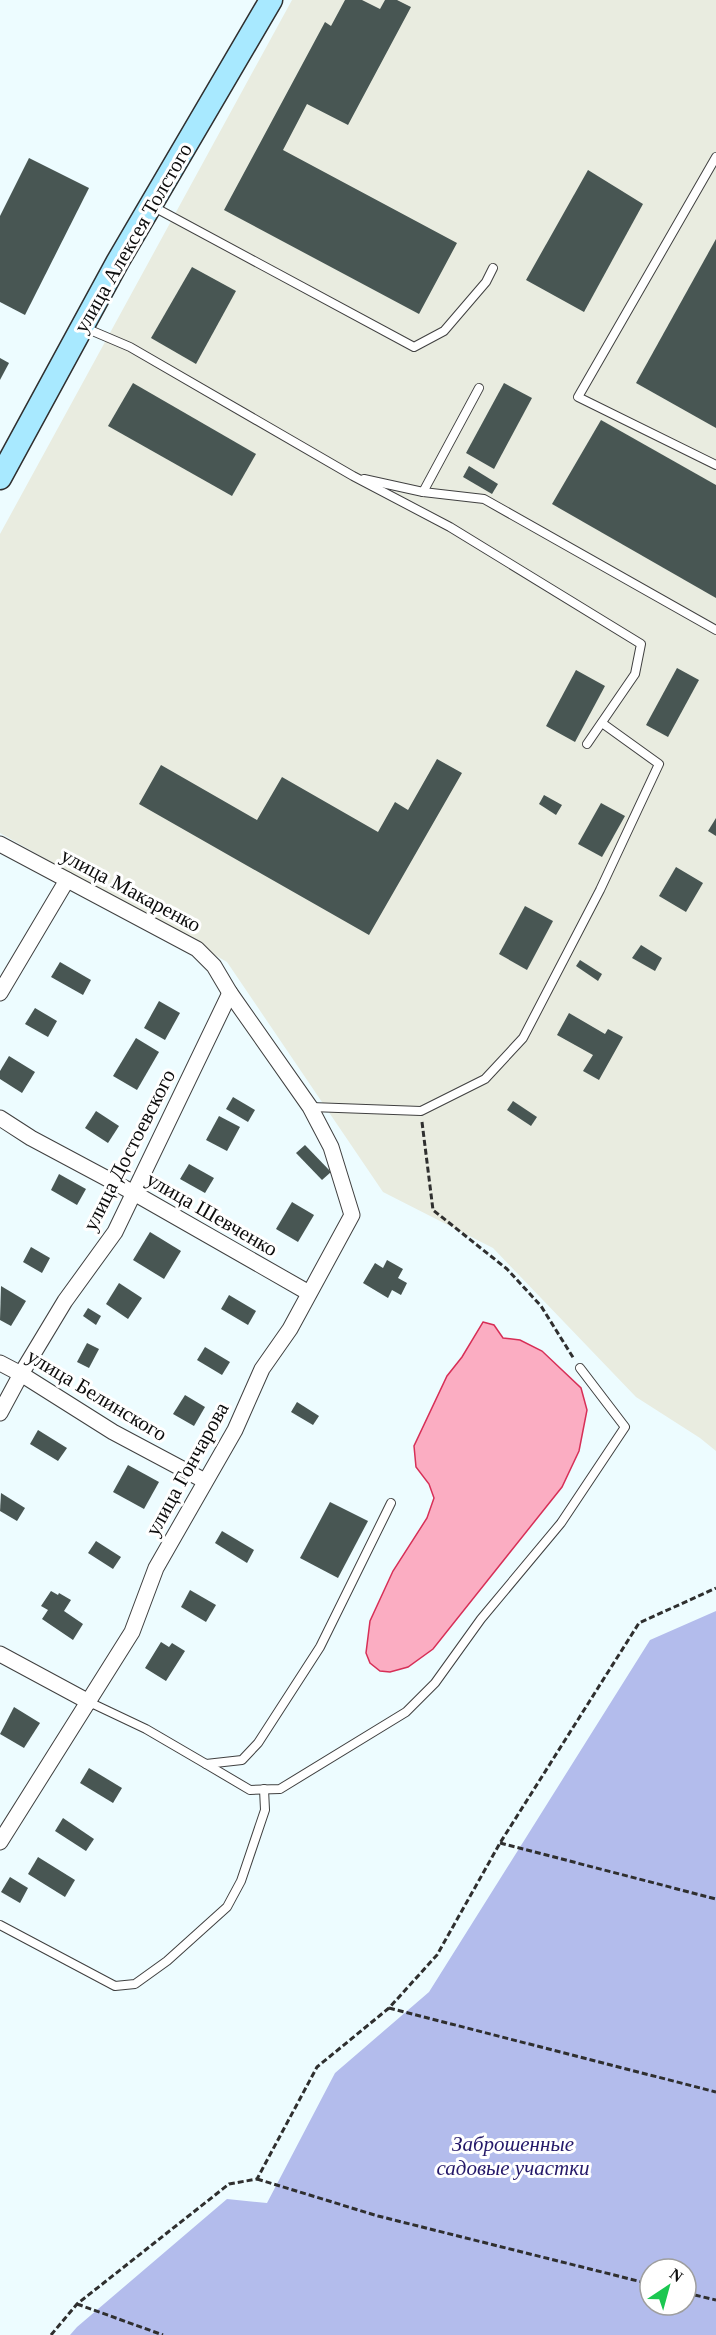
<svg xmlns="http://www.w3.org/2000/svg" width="716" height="2335" font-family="'Times New Roman',serif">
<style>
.industrial{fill:#e9ece0}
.green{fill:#b3bcec;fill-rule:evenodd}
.water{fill:#fbadc2;stroke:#d72f57;stroke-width:1.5}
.building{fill:#485653}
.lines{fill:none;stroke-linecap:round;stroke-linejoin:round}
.lane-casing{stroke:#404040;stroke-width:10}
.street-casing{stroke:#404040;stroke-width:17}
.secondary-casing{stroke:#2f2f2f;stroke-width:25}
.path{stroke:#2f2f2f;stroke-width:3;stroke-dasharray:6 3;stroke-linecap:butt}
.lane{stroke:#fff;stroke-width:8}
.street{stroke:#fff;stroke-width:15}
.secondary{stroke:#a8e9ff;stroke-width:22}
.labels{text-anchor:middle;stroke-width:6;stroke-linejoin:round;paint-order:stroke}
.street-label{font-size:21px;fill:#0d0d0d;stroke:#fff}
.park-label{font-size:21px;font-style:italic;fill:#251969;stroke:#fff}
</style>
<rect width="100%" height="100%" fill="#edfcff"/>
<path class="industrial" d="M292 0H716V1451L700 1438 636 1397 493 1248 383 1192 227 962 0 833V534Z"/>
<path class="green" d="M716 1611V2335H70L77 2327 227 2199 267 2203 335 2073 429 1992 650 1640ZM650 2269H686V2305H650Z"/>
<path class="water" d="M483 1322 494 1325 503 1338 520 1340 542 1351 581 1388 587 1410 579 1451 562 1487 433 1649 408 1667 390 1672 380 1671 370 1663 366 1653 370 1621 393 1571 427 1518 434 1498 429 1484 416 1467 414 1446 447 1376 462 1357Z"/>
<g class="building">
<path d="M345 0H362L380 9 385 0H397L411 7 348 125 307 104 283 150 457 243 419 314 224 210 325 22 331 26Z"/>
<path d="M29 158 89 188 25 315 0 302V216Z"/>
<path d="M588 170 643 204 584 312 526 280Z"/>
<path d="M716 239V428L636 383Z"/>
<path d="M192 267 236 291 196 364 151 338Z"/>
<path d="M0 358 9 363 0 380Z"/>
<path d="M133 383 256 454 232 496 108 426Z"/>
<path d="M504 383 532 398 494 469 466 453Z"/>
<path d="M601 420 716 485V598L552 504Z"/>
<path d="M469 466 498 484 492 494 463 477Z"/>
<path d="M677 668 699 680 668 737 646 725Z"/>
<path d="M576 670 605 686 575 742 546 726Z"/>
<path d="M437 759 462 773 369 935 139 804 161 765 257 820 282 777 378 832 395 802 408 810Z"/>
<path d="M544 795 562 805 556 815 539 804Z"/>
<path d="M601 803 625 816 602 857 578 844Z"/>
<path d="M716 818V836L708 831Z"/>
<path d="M676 867 703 883 686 912 659 896Z"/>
<path d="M525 906 553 921 527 970 499 954Z"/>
<path d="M641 945 662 958 655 971 632 958Z"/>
<path d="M580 960 602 974 598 981 576 966Z"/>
<path d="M60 962 91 980 83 995 51 977Z"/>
<path d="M159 1001 180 1013 165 1040 144 1028Z"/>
<path d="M35 1008 57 1021 48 1037 25 1024Z"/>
<path d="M569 1013 605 1034 608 1029 623 1037 599 1080 583 1071 593 1055 557 1035Z"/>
<path d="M136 1038 159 1052 137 1090 113 1076Z"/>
<path d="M9 1056 35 1072 22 1093 0 1079V1071Z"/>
<path d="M233 1097 255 1110 248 1122 226 1109Z"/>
<path d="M513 1101 537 1117 531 1126 507 1110Z"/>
<path d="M96 1111 119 1126 108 1143 85 1128Z"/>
<path d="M219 1116 240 1127 227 1151 206 1140Z"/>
<path d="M305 1145 331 1172 322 1180 296 1153Z"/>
<path d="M189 1164 214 1178 205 1193 180 1179Z"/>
<path d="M59 1174 86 1189 77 1205 51 1190Z"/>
<path d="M292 1202 314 1215 298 1242 276 1229Z"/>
<path d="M150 1232 181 1251 164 1279 133 1260Z"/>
<path d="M31 1247 50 1258 42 1273 23 1262Z"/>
<path d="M387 1260 403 1269 398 1278 407 1283 401 1295 392 1290 388 1298 363 1283 375 1263 383 1268Z"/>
<path d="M119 1283 142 1298 128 1319 106 1304Z"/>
<path d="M1 1286 26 1301 11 1326 0 1320Z"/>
<path d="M229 1295 256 1311 248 1325 221 1309Z"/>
<path d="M88 1308 101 1316 96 1325 83 1316Z"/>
<path d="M87 1343 99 1349 89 1368 77 1362Z"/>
<path d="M205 1347 230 1362 222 1375 197 1360Z"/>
<path d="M185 1395 205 1407 194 1426 173 1414Z"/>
<path d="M297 1402 319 1416 313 1425 291 1412Z"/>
<path d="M38 1430 67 1448 58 1461 30 1444Z"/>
<path d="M128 1465 159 1482 144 1509 113 1492Z"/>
<path d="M1 1493 25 1508 17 1521 0 1511Z"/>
<path d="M330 1502 368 1521 338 1578 300 1558Z"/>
<path d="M222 1531 254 1550 247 1563 215 1543Z"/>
<path d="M96 1541 121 1557 113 1569 88 1553Z"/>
<path d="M190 1590 216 1605 206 1622 181 1607Z"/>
<path d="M51 1591 58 1595 59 1593 71 1600 64 1611 83 1624 73 1640 42 1619 48 1610 41 1606Z"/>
<path d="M161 1642 169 1647 172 1643 185 1651 166 1681 145 1668Z"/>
<path d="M14 1707 40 1723 24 1748 0 1734Z"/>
<path d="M89 1768 122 1788 113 1803 80 1783Z"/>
<path d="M63 1818 94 1839 86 1851 55 1831Z"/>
<path d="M38 1857 75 1880 65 1897 28 1874Z"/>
<path d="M10 1877 28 1888 20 1903 1 1892Z"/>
</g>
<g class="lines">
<g class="lane-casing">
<g id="lane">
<path d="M716 157 578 397 716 465"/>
<path d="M152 206 414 347 444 331 486 282 493 268"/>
<path d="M83 327 130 347 353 476 450 527 641 644 635 674 587 744"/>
<path d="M364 479 423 492 484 499 716 630"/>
<path d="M423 492 479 388"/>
<path d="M311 1107 421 1111 485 1079 523 1038 600 890 659 764 602 723"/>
<path d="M89 1702 146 1729 206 1764 242 1760 258 1743 320 1647 391 1503"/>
<path d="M206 1764 250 1790 280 1789 406 1712 435 1683 481 1619 561 1523 625 1427 580 1368"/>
<path d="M0 1925 115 1986 135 1984 167 1961 227 1907 241 1881 265 1810 264 1789"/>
</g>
</g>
<g class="street-casing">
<g id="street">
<path d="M0 844 197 949 214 966 230 993 310 1107 331 1147 352 1215 290 1329 262 1369 235 1430 156 1568 132 1632 0 1842"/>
<path d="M0 993 67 880"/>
<path d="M0 1118 31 1138 134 1193 309 1293"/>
<path d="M0 1363 21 1374 113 1432 205 1481"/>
<path d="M0 1413 21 1374 65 1301 115 1232 230 993"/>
<path d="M0 1654 89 1702"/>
</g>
</g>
<g class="secondary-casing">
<path id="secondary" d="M0 478 118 261 271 0"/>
</g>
<g class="path">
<path d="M422 1122 433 1210 507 1269 541 1306 574 1359"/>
<path d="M500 1843 716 1899"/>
<path d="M389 2008 716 2092"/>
<path d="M257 2179 378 2216 650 2284"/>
<path d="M686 2293 716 2300"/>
<path d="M77 2304 163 2335"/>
<path d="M51 2335 77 2304 229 2184 257 2179 317 2067 389 2008 437 1955 500 1843 639 1623 716 1588"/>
</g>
<use href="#lane" class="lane"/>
<use href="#street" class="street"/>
<use href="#secondary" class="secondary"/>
</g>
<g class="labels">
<g class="street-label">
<text transform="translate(133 238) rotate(-60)" y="7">улица Алексея Толстого</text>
<text transform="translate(131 890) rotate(28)" y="7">улица Макаренко</text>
<text transform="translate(129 1150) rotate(-63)" y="7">улица Достоевского</text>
<text transform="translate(212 1214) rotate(30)" y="7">улица Шевченко</text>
<text transform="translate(97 1395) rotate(31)" y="7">улица Белинского</text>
<text transform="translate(187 1469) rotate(-61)" y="7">улица Гончарова</text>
</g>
<g class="park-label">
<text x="513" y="2151">Заброшенные<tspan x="513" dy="24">садовые участки</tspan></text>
</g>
</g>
<g transform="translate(668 2287) rotate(36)"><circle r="28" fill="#ffffff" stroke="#9e9e9e" stroke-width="1.5"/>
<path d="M0-4.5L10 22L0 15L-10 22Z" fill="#1bc751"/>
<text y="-9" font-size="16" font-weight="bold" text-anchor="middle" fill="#0d0d0d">N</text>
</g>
</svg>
